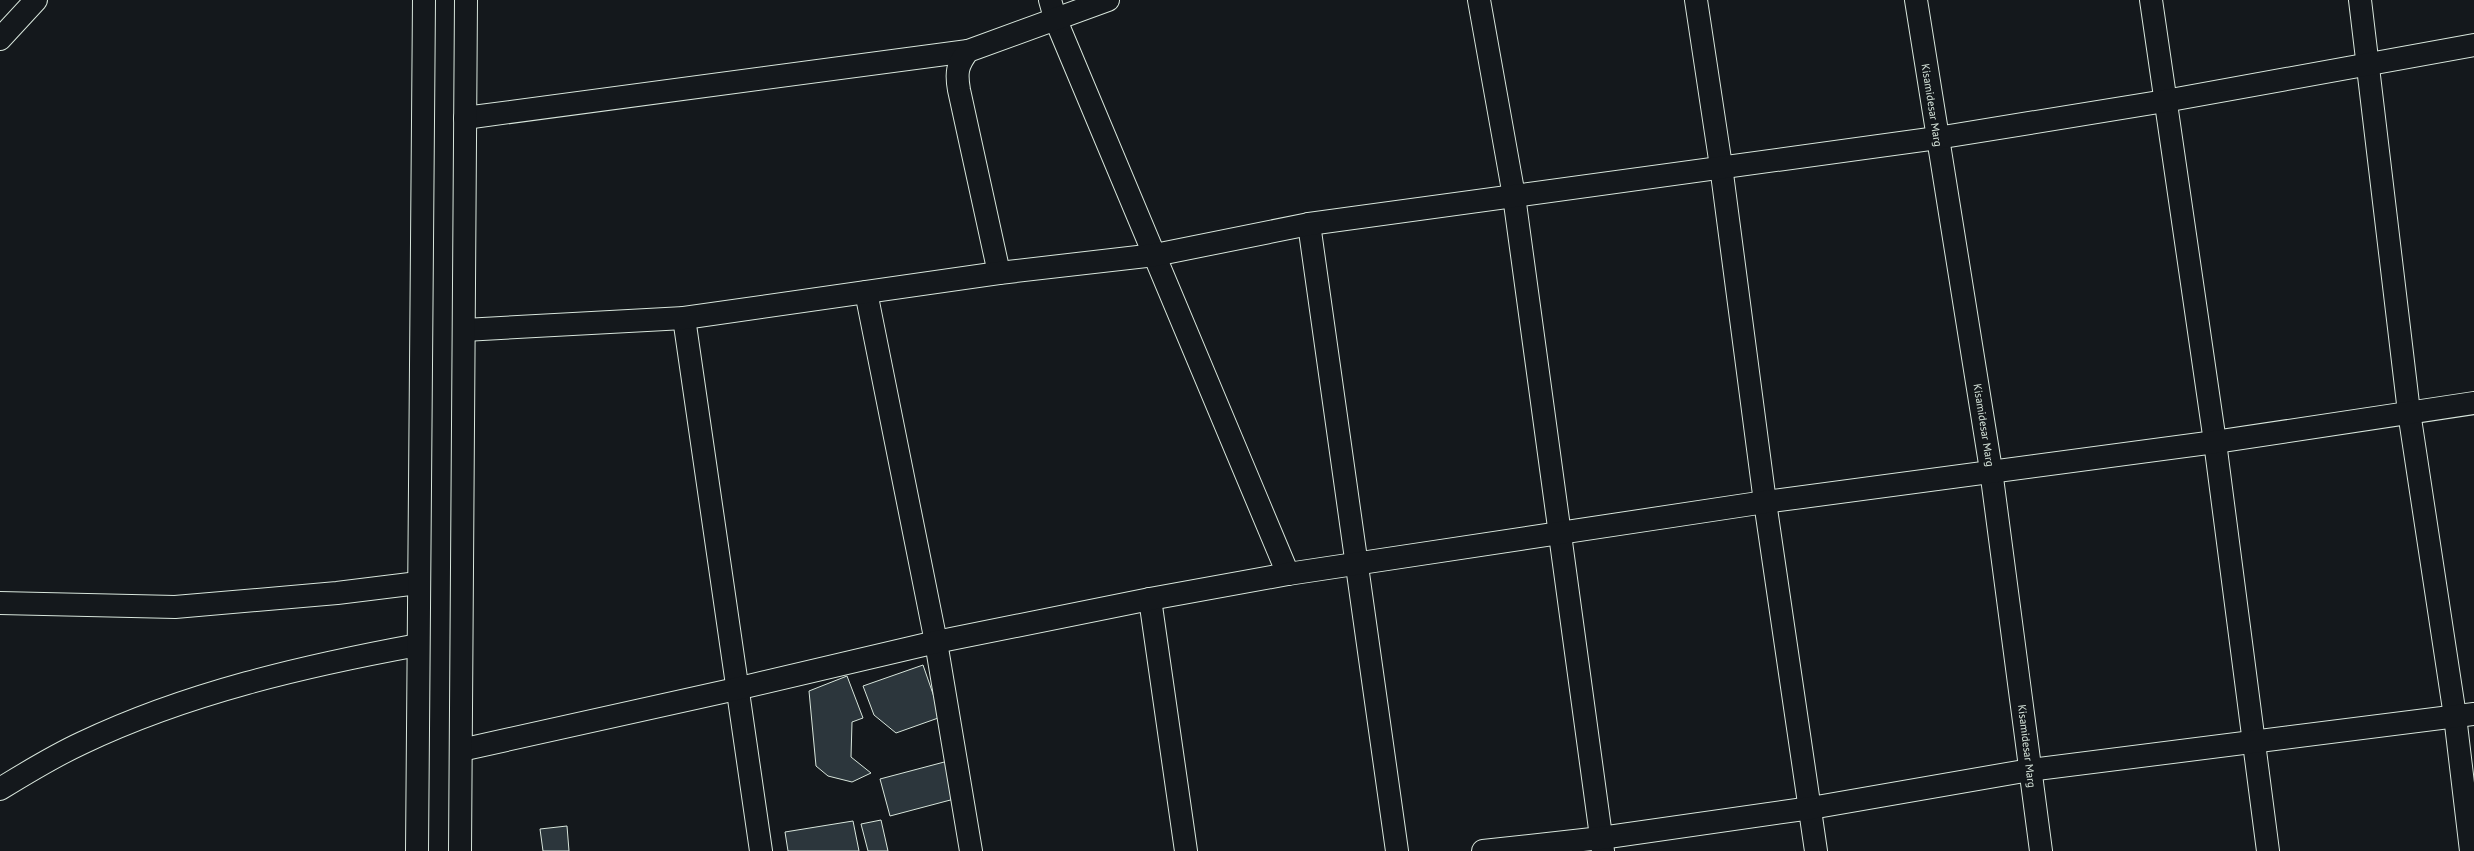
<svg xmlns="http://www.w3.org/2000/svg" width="2474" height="851" font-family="'PT Sans',sans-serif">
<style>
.building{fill:#2c363c;stroke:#d8e6dc}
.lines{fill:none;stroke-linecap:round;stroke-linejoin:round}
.minor-casing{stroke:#d8e6dc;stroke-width:24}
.major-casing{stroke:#d8e6dc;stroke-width:24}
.minor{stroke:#14181c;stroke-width:22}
.major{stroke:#14181c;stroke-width:22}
.labels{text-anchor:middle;stroke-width:3;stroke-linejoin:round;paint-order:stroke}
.street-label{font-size:11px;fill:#d8e6dc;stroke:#14181c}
</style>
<rect width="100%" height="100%" fill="#14181c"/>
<g class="building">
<path d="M923 665 941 717 896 733 874 715 863 686Z"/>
<path d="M847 676 863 718 852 722 851 757 871 773 852 782 828 776 816 766 809 691Z"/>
<path d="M948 761 958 798 890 816 880 779Z"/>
<path d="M881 820 888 851H868L861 824Z"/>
<path d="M853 821 859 851H788L785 832Z"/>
<path d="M567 826 569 851H543L540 829Z"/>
</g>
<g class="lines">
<g class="minor-casing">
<g id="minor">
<path d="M1050 0 1055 18 1288 574"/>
<path d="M1479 0 1514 196 1603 851"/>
<path d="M1696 0 1721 166 1765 502 1816 851"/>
<path d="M1916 0 1991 470 2041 851"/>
<path d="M2151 0 2215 442 2268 851"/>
<path d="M2360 0 2409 412 2455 716 2471 851"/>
<path d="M0 39 36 0"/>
<path d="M465 118 968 51"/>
<path d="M1309 224 1397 851"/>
<path d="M999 273 959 90C956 73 957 65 968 51L1108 0"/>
<path d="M866 292 936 642 971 851"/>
<path d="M684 318 761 851"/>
<path d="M464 330 684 318 999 273 1155 255 1309 224 1937 138 2165 101 2474 45"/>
<path d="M1150 599 1186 851"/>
<path d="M0 603 175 607 337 593 418 583"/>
<path d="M461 750 736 689 936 642 1150 599 1288 574 1765 502 2215 442 2474 403"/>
<path d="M0 789C26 773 54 756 82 743 187 693 304 666 418 645"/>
<path d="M1483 851 1601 838 1811 808 2030 770 2474 714"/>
</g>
</g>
<g class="major-casing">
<g id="major">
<path d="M417 851 424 0"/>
<path d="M460 851 466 0"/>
</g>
</g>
<use href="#minor" class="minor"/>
<use href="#major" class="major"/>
</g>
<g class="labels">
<g class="street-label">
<text transform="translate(1932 105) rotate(81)" y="4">Kisamidesar Marg</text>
<text transform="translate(1984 425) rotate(81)" y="4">Kisamidesar Marg</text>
<text transform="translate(2027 746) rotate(83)" y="4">Kisamidesar Marg</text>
</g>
</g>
</svg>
